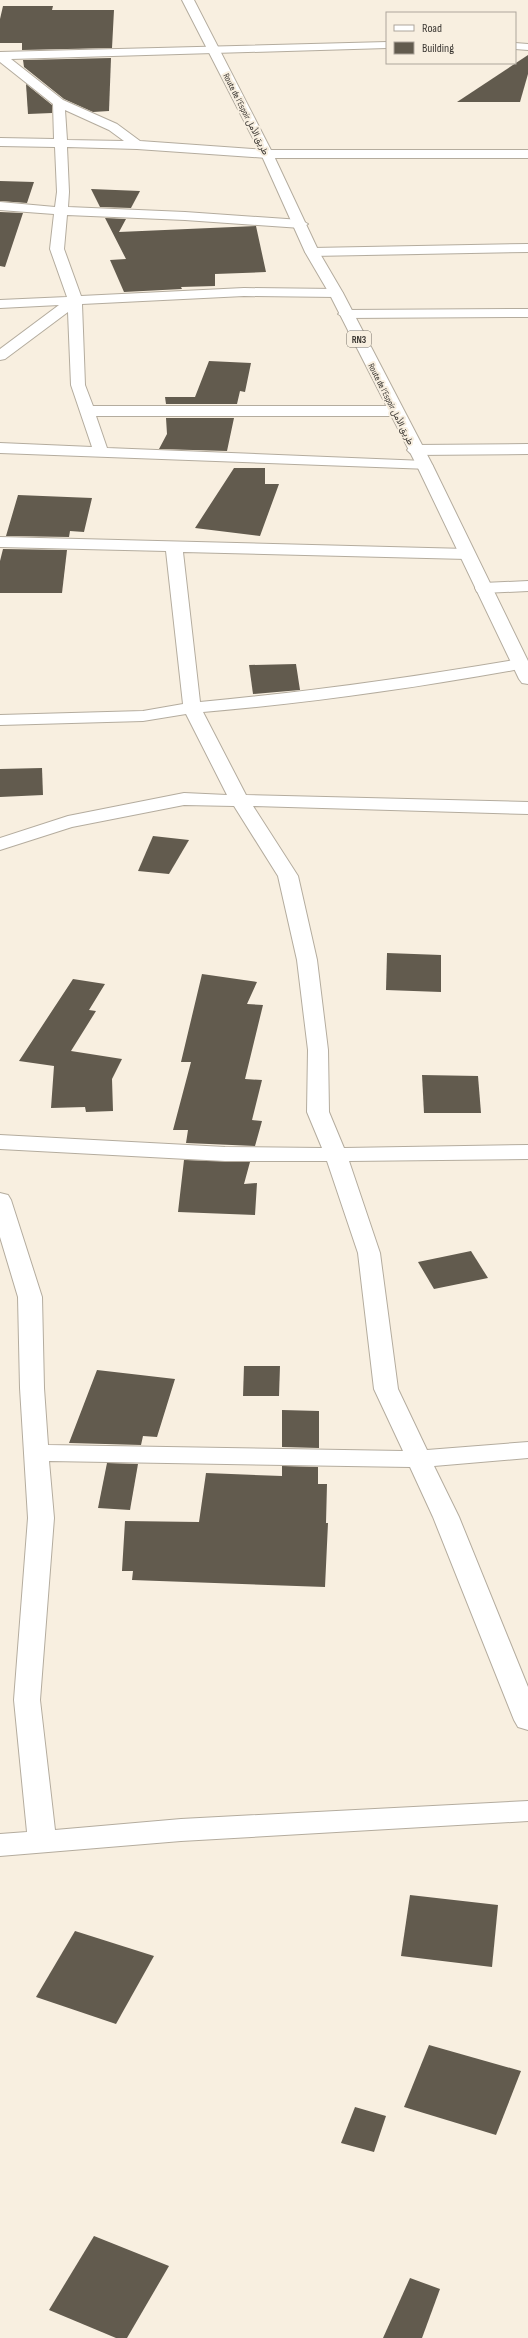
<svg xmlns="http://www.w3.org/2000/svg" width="528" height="2338" font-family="'Sofia Sans Condensed',Vazirmatn,sans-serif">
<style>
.building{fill:#625b4e}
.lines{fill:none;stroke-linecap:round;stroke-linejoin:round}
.minor-casing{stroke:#b4ac9e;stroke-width:2}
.highway-casing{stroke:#b4ac9e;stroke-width:2}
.minor{fill:#fff;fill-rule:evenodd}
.highway{fill:#fff;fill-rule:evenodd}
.labels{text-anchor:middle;stroke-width:4;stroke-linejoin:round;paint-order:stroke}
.far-street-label{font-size:9px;fill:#3c3833;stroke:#f8efe0}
.shield{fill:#f8efe0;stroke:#746f67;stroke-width:1}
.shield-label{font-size:10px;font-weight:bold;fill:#3c3833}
</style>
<rect width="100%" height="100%" fill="#f8efe0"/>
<g class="building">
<path d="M3 6H53L52 10H114L112 48 22 50V43H0V19Z"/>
<path d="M528 55V74L520 102H457Z"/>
<path d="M111 58 109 111 93 112 64 99 24 67 23 60Z"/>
<path d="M26 84 52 105V113L28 114Z"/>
<path d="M0 181 34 182 27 203 0 201Z"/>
<path d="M91 189 140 191 131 208 100 207Z"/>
<path d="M0 212 23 213 5 267 0 266Z"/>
<path d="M105 218 126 219 119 232 256 226 266 272 215 274V286L181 287 182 289 124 292 110 260 126 259Z"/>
<path d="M209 361 251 363 245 392 240 391 237 404H166L165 397H195Z"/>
<path d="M166 418H234L227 451 159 449 167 434Z"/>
<path d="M234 468H265V484H279L260 536 195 528Z"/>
<path d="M18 495 92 498 84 532 70 531 69 537 6 536Z"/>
<path d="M3 549 67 550 62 593H0V561Z"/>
<path d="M296 664 300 690 253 694 249 665Z"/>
<path d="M42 768 43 795 0 797V769Z"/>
<path d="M153 836 189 840 169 874 138 871Z"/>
<path d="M387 953 441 955V992L386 990Z"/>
<path d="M202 974 257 982 247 1004 263 1005 245 1079 262 1080 252 1120 262 1121 255 1146 186 1143 188 1130H173L191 1062H181Z"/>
<path d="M73 979 105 984 89 1010 96 1011 71 1051 122 1059 112 1079 113 1111 86 1112 85 1107 51 1108 54 1066 19 1061Z"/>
<path d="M422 1075 478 1076 481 1113H424Z"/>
<path d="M184 1160 250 1162 244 1184 257 1183 255 1215 178 1212Z"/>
<path d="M471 1251 488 1278 434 1289 418 1262Z"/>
<path d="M244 1366H280L279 1396H243Z"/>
<path d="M97 1370 175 1379 157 1437 143 1436 141 1445 69 1443Z"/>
<path d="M282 1410 319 1411V1448L282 1447Z"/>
<path d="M107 1463 138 1464 130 1510 98 1508Z"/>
<path d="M282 1466 318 1467V1484H327L326 1523H328L325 1587 132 1580 133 1571H122L125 1521 199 1522 206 1473 282 1476Z"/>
<path d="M410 1895 498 1905 492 1967 401 1956Z"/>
<path d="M75 1931 154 1956 116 2024 36 1997Z"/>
<path d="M429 2045 521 2071 496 2135 404 2107Z"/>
<path d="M355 2107 386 2116 374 2152 341 2143Z"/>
<path d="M94 2236 169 2266 127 2338H116L49 2310Z"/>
<path d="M410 2278 440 2289 422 2338H383Z"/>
</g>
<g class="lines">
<g class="minor-casing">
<g id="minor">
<path d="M387 42V48L11 59 63 100 117 124 140 141 267 150H528V158H267L137 149 67 147 69 192 68 207 185 212 301 220 308 224 301 228 185 220 67 215 64 249 81 296 244 288 336 289 343 293 336 297 244 296 82 304 85 385 93 406H396L404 411 396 416H96L107 448 425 461 430 463 433 466 430 469 0 453V443L92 447 71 385 68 312 5 359 0 360V349L59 305 0 308V300L67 297 50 249 54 214 0 210V202L55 207 57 192 55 147 0 146V138L54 139 53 104 0 62V52ZM65 110 109 130 124 141 67 140Z"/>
<path d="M515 43 528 44V50L515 49Z"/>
<path d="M528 244V252L312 256 305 252 312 248Z"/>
<path d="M528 309V317L345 318 338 314 345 310Z"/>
<path d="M528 444V454L415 455 410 453 407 450 410 447 415 445Z"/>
<path d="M0 537 467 549 473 551 475 554 473 557 467 559 183 552 200 702C308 692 414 677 520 659L528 663 526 668 520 669C415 688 310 703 203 712L246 795 528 802V814L253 806 298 876 317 960 328 1050 329 1112 344 1148 528 1145V1159L349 1161 380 1253 398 1389 427 1450 528 1442V1458L434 1466 459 1517 528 1687V1730L518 1727 514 1720 433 1517 410 1467 49 1461 54 1518 40 1700 55 1830 181 1819 528 1801V1821L181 1841 0 1856V1834L27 1832 14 1700 28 1518 20 1388 18 1297 0 1237V1193L8 1195 11 1200 42 1297 44 1388 48 1445 403 1451 374 1389 358 1253 327 1161H225L0 1149V1135L225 1147 322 1148 307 1112 308 1050 297 960 278 876 234 806 184 805 72 827 0 850V838L68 816 184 793 227 795 186 714 143 721 0 725V715L143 711 183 704 166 551 0 547Z"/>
<path d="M528 581V591L483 593 477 592 475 588 477 584 483 583Z"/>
</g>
</g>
<g class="highway-casing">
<path id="highway" d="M182 0H194L273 154 319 252 343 293 433 466 528 661V684L522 683 519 679 417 466 329 293 305 252 261 154Z"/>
</g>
<use href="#minor" class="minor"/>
<use href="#highway" class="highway"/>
</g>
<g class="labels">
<g class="far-street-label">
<text transform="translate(246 114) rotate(63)" y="3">Route de l’Espoir طريق الأمل</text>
<text transform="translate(391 404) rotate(63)" y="3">Route de l’Espoir طريق الأمل</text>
</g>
<rect class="shield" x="347" y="331" width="24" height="16" rx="3"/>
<g class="shield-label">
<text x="359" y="343">RN3</text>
</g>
</g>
<rect x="386" y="12" width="130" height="52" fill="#f8efe0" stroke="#ada69b"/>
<rect x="394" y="25" width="20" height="6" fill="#ffffff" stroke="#ada69b"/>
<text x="422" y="32" font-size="12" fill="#3c3833">Road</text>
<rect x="394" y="42" width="20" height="12" fill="#625b4e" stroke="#ada69b"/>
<text x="422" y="52" font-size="12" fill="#3c3833">Building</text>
</svg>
